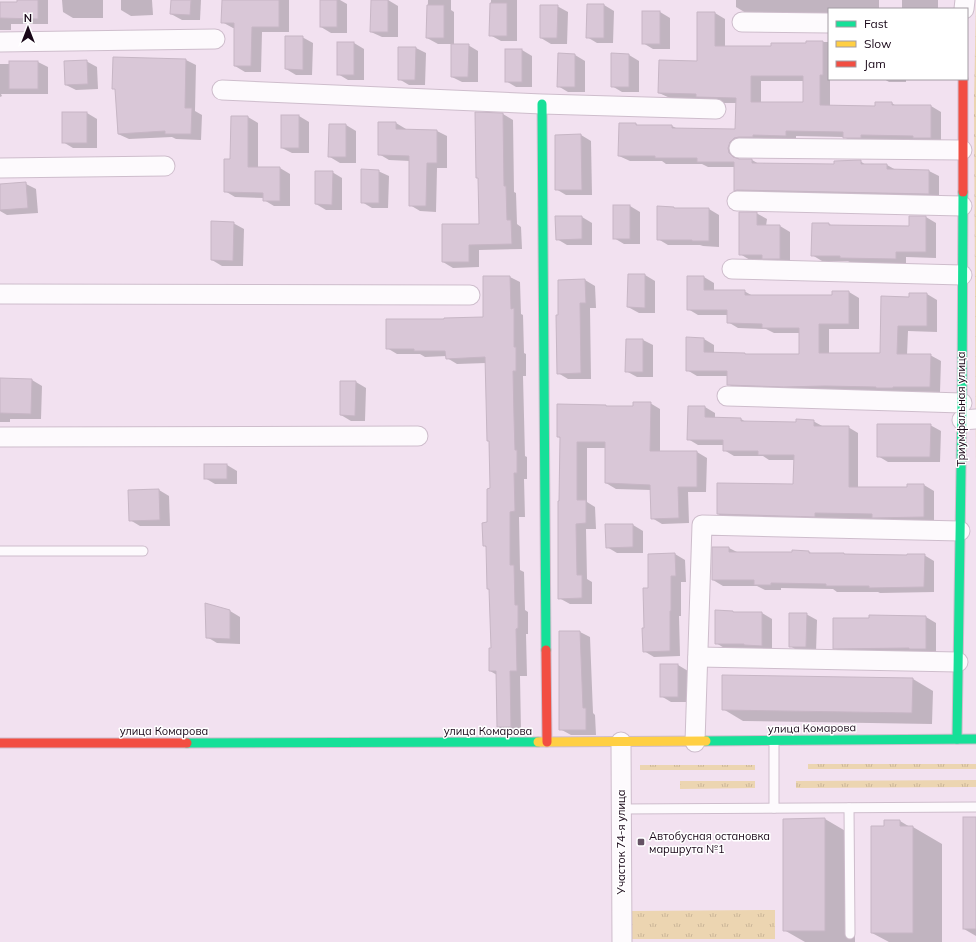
<svg xmlns="http://www.w3.org/2000/svg" width="976" height="942" font-family="Mulish,sans-serif">
<style>
.grass{fill:url(#grass-tufts)}
.shadow{fill:#0003;fill-rule:evenodd}
.building{fill:#d9c7d7;stroke:#c7b6c5;fill-rule:evenodd}
.lines{fill:none;stroke-linecap:round;stroke-linejoin:round}
.lane-casing{stroke:#cebdcc;stroke-width:11}
.street-casing{stroke:#cebdcc;stroke-width:21}
.fast-casing{stroke:#cebdcc;stroke-width:11}
.slow-casing{stroke:#cebdcc;stroke-width:11}
.jam-casing{stroke:#cebdcc;stroke-width:11}
.lane{stroke:#fdfafd;stroke-width:9}
.street{stroke:#fdfafd;stroke-width:19}
.fast{stroke:#16e098;stroke-width:9}
.slow{stroke:#ffcf43;stroke-width:9}
.jam{stroke:#f24e42;stroke-width:9}
.poi-dot{fill:#655364;stroke:#fff;stroke-width:1.5}
.labels{text-anchor:middle;stroke-width:3;stroke-linejoin:round;paint-order:stroke}
.street-label{font-size:11px;fill:#190718;stroke:#fff}
.poi-label{font-size:11px;fill:#190718;stroke:#fff;text-anchor:start}
</style>
<defs>
<pattern id="grass-tufts" width="24" height="20" patternUnits="userSpaceOnUse"><rect width="24" height="20" fill="#ecd5b1"/><path d="M3 7l-1-3M5 7V3M7 7l1-3M15 17l-1-3M17 17v-4M19 17l1-3" fill="none" stroke="#cab598"/></pattern>
</defs>
<rect width="100%" height="100%" fill="#f2e1f0"/>
<g class="grass">
<path d="M976 0V476L974 102Z"/>
<rect x="808" y="764" width="168" height="5"/>
<rect x="640" y="765" width="115" height="5"/>
<path d="M976 780V787L796 788V781Z"/>
<path d="M680 781H755V788L680 789Z"/>
<path d="M775 910V939H631V911Z"/>
</g>
<g class="shadow">
<path d="M18 0H48V24H11V30H0V3H18Z"/>
<path d="M62 0H103V18H73L63 12Z"/>
<path d="M121 0H152L153 15 131 16 121 10Z"/>
<path d="M172 0H201L200 20H182L171 14Z"/>
<path d="M223 0H289V32H262L261 72H245L235 66V28H233L222 22Z"/>
<path d="M321 0H340L347 4V33H331L321 27Z"/>
<path d="M372 0H388L398 6V37H382L371 32Z"/>
<path d="M428 0H451V10L454 12V45H468L478 51V82H462L452 77V44H438L427 38Z"/>
<path d="M491 0H517V41H501L490 35Z"/>
<path d="M736 0H879V9H829V13H746L736 7Z"/>
<rect x="902" y="0" width="36" height="9"/>
<path d="M604 5 614 11 613 43H597L587 37Z"/>
<path d="M557 6 568 12 567 44H551L541 38Z"/>
<path d="M660 12 670 18V49H653L643 43Z"/>
<path d="M715 13 725 19V47H772L807 44V42H829V79H833V80H830V106L876 107 892 103 896 106H931L941 112V144L854 143 844 137 796 136V141L738 154 739 160H752L759 164 835 165 860 161 866 165H887L896 170 929 171 939 176V200L745 196 735 190V167H708L702 164H666L662 161H630L619 156 636 124 639 126H672L678 129 736 130 737 103H707L701 99 670 98 659 93 698 62ZM761 81H804V103H761Z"/>
<path d="M302 37 313 43 312 75H296L286 69Z"/>
<path d="M338 43H354L364 49V80H348L338 74Z"/>
<path d="M416 48 426 53 425 85H409L399 79Z"/>
<path d="M522 50 532 56V87H516L506 81Z"/>
<path d="M575 55 585 61V92H568L558 86Z"/>
<path d="M629 55 639 61V92H622L612 86Z"/>
<path d="M186 60 196 65 195 111 202 115 201 140 176 139 172 137 129 139 118 134 116 90 113 88Z"/>
<path d="M86 61 97 67 98 89 76 90 66 85Z"/>
<path d="M10 62H38L48 67V94H1L2 96 0 97V64H10Z"/>
<path d="M884 79H906V82H889Z"/>
<path d="M63 113H87L97 119V148H73L63 142Z"/>
<path d="M503 114 513 120 514 192 516 193 517 224 521 227 522 249 479 250V267L453 268 443 262 480 225Z"/>
<path d="M299 116 309 122V153H292L282 148Z"/>
<path d="M232 117H248L258 123V168H280L290 174V206H274L264 200V198L235 197 225 191 231 160Z"/>
<path d="M396 123 406 129V130L437 131 447 136V168H437L436 212 420 211 410 205V161L389 160 379 154Z"/>
<path d="M346 125 356 131V163H340L330 157Z"/>
<path d="M581 135 591 141 592 195H566L556 189Z"/>
<path d="M378 171 389 176 388 208H372L362 202Z"/>
<path d="M332 172 342 178V210H326L316 204Z"/>
<path d="M26 184 36 189 38 213 7 215 0 211V185Z"/>
<path d="M614 206H630L640 212V244H624L614 238Z"/>
<path d="M658 207 674 208 677 209H709L719 215V247L703 246 700 245H668L658 239Z"/>
<path d="M756 213 767 219 766 226H780L790 232V264H774L767 260H750L740 254Z"/>
<path d="M582 217 592 223V245H567L557 239Z"/>
<path d="M926 217 936 223V258L906 257V264L851 263 848 261H822L812 255 829 224 833 226 910 227Z"/>
<path d="M233 223 244 229 243 266H222L212 260Z"/>
<path d="M629 275H645L655 281V313H639L628 307Z"/>
<path d="M484 277H510L520 282 521 314 523 315 524 353 526 354V376H523L525 456 527 457V479H524L525 517H519L520 570 524 572 525 610 528 612V634H526L527 676H520L521 732 508 733 498 727 497 675 490 671 492 649 490 590 488 589 487 548 484 545 488 523 491 489 486 363 457 364 447 358V356L425 357 420 354H397L387 348 445 320 484 318Z"/>
<path d="M688 277H704L714 283V291H744L753 296H833L849 292 859 298V329H829V354H881L910 298 927 294 937 300V332L908 331 907 355H930L941 361 940 392 738 390 728 384V376H697L687 370 704 339 714 345V353L747 355H800V333H774L766 329 738 328 728 322V315H698L688 309Z"/>
<path d="M585 280 595 286 596 308H590L591 379H568L558 373Z"/>
<path d="M643 340 653 345V377H637L626 371Z"/>
<path d="M32 380 42 386 41 419H10V422H0V383Z"/>
<path d="M341 382H356L366 388 365 421H351L341 415Z"/>
<path d="M650 403 660 409V452H697L707 458 706 492H688L689 523 662 524 652 518 651 490 616 489 606 483V448H587V502L595 507 596 529H586L587 579 592 582V604H570L559 598 561 438 558 437 606 406 608 407H634Z"/>
<path d="M705 407 715 413V418L741 419 746 422 797 423 813 421 824 427H848L858 433V488H908L924 485 934 491V522L883 523 876 519 825 518V522L728 520 718 514 794 485 795 460H769L763 456H734L724 450V445H698L688 439Z"/>
<path d="M930 425 941 431 940 462H888L878 456Z"/>
<path d="M205 465H227L237 471V484H215L205 478Z"/>
<path d="M159 490 169 496 170 526H140L130 520Z"/>
<path d="M633 525 643 531V553H617L607 547Z"/>
<path d="M713 548H729L737 552H793V551L809 552 813 554 908 556 924 555 934 561V592L880 593 878 592H837L833 589 781 588V590H765L757 586H723L713 580Z"/>
<path d="M675 554 685 560 686 582H681V616H679L680 656 654 657 644 651 649 589Z"/>
<path d="M206 605 230 611 240 617V644L217 643 207 637Z"/>
<path d="M735 613H762L772 619V651L726 649 716 643Z"/>
<path d="M806 614 817 620 816 652H800L790 646Z"/>
<path d="M870 616 926 617 936 623V654H844L834 648 870 619Z"/>
<path d="M580 632 590 637 593 713 595 715 596 735H571L560 729Z"/>
<path d="M678 665 688 671 687 702H671L661 696Z"/>
<path d="M913 679 933 691 932 724 743 721 723 709Z"/>
<path d="M976 818V936L964 929Z"/>
<path d="M825 819 854 836 855 942H805L784 930Z"/>
<path d="M900 821 910 827H913L942 844V942H889L872 933 885 827Z"/>
</g>
<g class="building">
<path d="M17 0H38V19L0 18V2H17Z"/>
<path d="M171 0H191L190 15 170 14Z"/>
<path d="M222 0H279V27H252L251 66H234V23H221Z"/>
<rect x="320" y="0" width="17" height="27"/>
<path d="M371 0H388V32H370Z"/>
<path d="M490 3H507V36H489Z"/>
<path d="M587 4H604V38H586Z"/>
<path d="M427 5H444V38H426Z"/>
<path d="M540 5H558L557 38H540Z"/>
<rect x="642" y="11" width="18" height="33"/>
<path d="M697 12H715V46H771V43H806V41H823V75H820V105L875 106V102H892V105H931V138H913V136L861 135V138H843V132L786 131V136L753 135V137H739L734 138 730 142 728 148 729 153 733 157 739 159H752V163L834 164V161L861 160V164H887V169L929 170V194L737 190 734 191V162H697V158H655V156H618L619 123H636V125H672V128L735 129 736 98 696 97V94L658 93 659 60 697 61ZM751 76H803V102H751Z"/>
<path d="M285 36H303V70L285 69Z"/>
<rect x="337" y="42" width="17" height="33"/>
<path d="M451 44H469L468 77H451Z"/>
<path d="M398 47H416L415 80H398Z"/>
<rect x="505" y="49" width="17" height="33"/>
<path d="M558 53 575 54V87H557Z"/>
<path d="M611 53 629 54V87H611Z"/>
<path d="M113 57 186 59 185 108H192L191 134H165V131L118 134 115 89H112Z"/>
<path d="M87 60 88 84 65 85 64 61Z"/>
<rect x="9" y="61" width="29" height="28"/>
<rect x="62" y="112" width="25" height="31"/>
<path d="M475 112 503 113 504 186H506L507 220H511L512 244 469 245V262H442V224H479L478 178H476Z"/>
<rect x="281" y="115" width="18" height="33"/>
<path d="M231 116H248V167H280V201H263V193L224 192V159H230Z"/>
<path d="M378 122H396V129L437 130V163H427L426 206H409V156L378 155Z"/>
<path d="M329 124H346V157H328Z"/>
<path d="M581 134 582 190H555V135Z"/>
<path d="M361 169 379 170V203H361Z"/>
<path d="M315 171H333L332 205 315 204Z"/>
<path d="M26 182 28 208 0 210V184Z"/>
<rect x="613" y="205" width="17" height="34"/>
<path d="M657 206 674 207V208H709V241H692V240H657Z"/>
<path d="M739 212H757V225H780V259H762V255H739Z"/>
<path d="M555 216H582V239L556 240Z"/>
<path d="M909 216H926V252H896V259L840 258V256H811L812 223H829V225L909 226Z"/>
<path d="M211 221 234 222 233 261 211 260Z"/>
<path d="M628 274H645V308L627 307Z"/>
<path d="M483 276H510L511 309 514 308V347H516V371H513L514 417 515 450H517V473H514L515 511 510 512V565H514L515 605H518V628L516 629 517 671H510L511 727H497L496 671H489V648H491L489 589H487L486 546H483L482 523 487 522V489L490 488 489 441H487L485 357 446 359 445 351H414V349H386V319H444V318L483 317Z"/>
<path d="M687 276H704V290H745V295H832V291H849V324H819V353H880L881 296 909 297V293H927V326H898L897 354H931L930 387H893V388H876V387L825 386 784 387 727 385V371H686V337L704 338V352L745 353V354H799V328H762V324L727 323V310H687Z"/>
<path d="M585 279 586 303H580L581 373 557 374 556 315H558V280Z"/>
<path d="M626 339H643V372H625Z"/>
<path d="M0 378 32 379 31 414 0 413Z"/>
<path d="M340 381H356L355 416 340 415Z"/>
<path d="M633 402H651L650 451H697V487H678L679 518 651 519 650 485 605 483V442H577V500H586V523L576 524 577 575H582V598L558 599V501H559L560 437H557V404L606 405V406H633Z"/>
<path d="M688 406H705V417L741 418V421L796 422V419L814 420V426H849V487H907V484H924V517L872 518V514L815 513V517L717 514V483L793 484 794 455H758V451H723V440H687Z"/>
<path d="M877 424H931L930 457H877Z"/>
<rect x="204" y="464" width="23" height="15"/>
<path d="M159 489 160 520 129 521 128 490Z"/>
<path d="M605 524H633V547L606 548Z"/>
<path d="M712 547H729V552H792V550L809 551V553H844V554L907 555V554H925L924 587 869 588V586H826V584L771 583V585H754V580H712Z"/>
<path d="M675 553 676 576H671V611H670V651L643 652 642 628H644L643 588H648V554Z"/>
<path d="M205 603 230 610V639L206 638Z"/>
<path d="M715 610 733 611V612H762V646L744 645V644H715Z"/>
<path d="M789 613H807L806 647H789Z"/>
<path d="M869 615 926 616V649H909V648L833 649V618H869Z"/>
<path d="M559 631H580L583 708H586V730H559Z"/>
<rect x="660" y="664" width="18" height="33"/>
<path d="M722 675 913 678 912 713 722 710Z"/>
<rect x="963" y="817" width="13" height="112"/>
<path d="M825 818V931H783V819Z"/>
<path d="M884 820H900V826H913V933H871V826H884Z"/>
</g>
<g class="lines">
<g class="lane-casing">
<g id="lane">
<path d="M0 551H143"/>
<path d="M774 741V808"/>
<path d="M849 808 850 934"/>
<path d="M621 809 976 807"/>
</g>
</g>
<g class="street-casing">
<g id="street">
<path d="M964 9 965 0"/>
<path d="M742 22 829 23"/>
<path d="M0 42 215 39"/>
<path d="M222 90 542 104 716 109"/>
<path d="M739 148 962 150"/>
<path d="M0 168 165 166"/>
<path d="M737 201 962 206"/>
<path d="M732 269 962 275"/>
<path d="M0 294 470 295"/>
<path d="M727 396 962 403"/>
<path d="M962 420 976 419"/>
<path d="M0 437 418 436"/>
<path d="M698 657 958 662"/>
<path d="M621 742 622 942"/>
<path d="M695 742 702 525 960 531"/>
</g>
</g>
<g class="fast-casing">
<g id="fast">
<path d="M542 104 546 650"/>
<path d="M957 739 962 403 963 192"/>
<path d="M706 741 976 739"/>
<path d="M187 743 538 742"/>
</g>
</g>
<g class="slow-casing">
<path id="slow" d="M538 742 706 741"/>
</g>
<g class="jam-casing">
<g id="jam">
<path d="M963 192V79"/>
<path d="M546 650 547 742"/>
<path d="M0 743H187"/>
</g>
</g>
<use href="#lane" class="lane"/>
<use href="#street" class="street"/>
<use href="#fast" class="fast"/>
<use href="#slow" class="slow"/>
<use href="#jam" class="jam"/>
</g>
<rect class="poi-dot" x="637" y="838" width="8" height="8" rx="2"/>
<g class="labels">
<g class="street-label">
<text transform="translate(961 409) rotate(-90)" y="4">Триумфальная улица</text>
<text transform="translate(812 728) rotate(-1)" y="4">улица Комарова</text>
<text x="164" y="735">улица Комарова</text>
<text x="488" y="735">улица Комарова</text>
<text transform="translate(621 842) rotate(-90)" y="4">Участок 74-я улица</text>
</g>
<g class="poi-label">
<text x="649" y="840">Автобусная остановка<tspan x="649" dy="13">маршрута №1</tspan></text>
</g>
</g>
<rect x="828" y="8" width="140" height="72" fill="#ffffff" stroke="#a39ca3"/>
<rect x="836" y="21" width="20" height="6" fill="#16e098" stroke="#a39ca3"/>
<text x="864" y="28" font-size="12" fill="#190718">Fast</text>
<rect x="836" y="41" width="20" height="6" fill="#ffcf43" stroke="#a39ca3"/>
<text x="864" y="48" font-size="12" fill="#190718">Slow</text>
<rect x="836" y="61" width="20" height="6" fill="#f24e42" stroke="#a39ca3"/>
<text x="864" y="68" font-size="12" fill="#190718">Jam</text>
<g transform="translate(28 28)" stroke="#ffffff" stroke-width="3" paint-order="stroke">
<path d="M0-3L7 15L0 10L-7 15Z" fill="#190718"/>
<text y="-6" font-size="11" font-weight="bold" text-anchor="middle" fill="#190718">N</text>
</g>
</svg>
